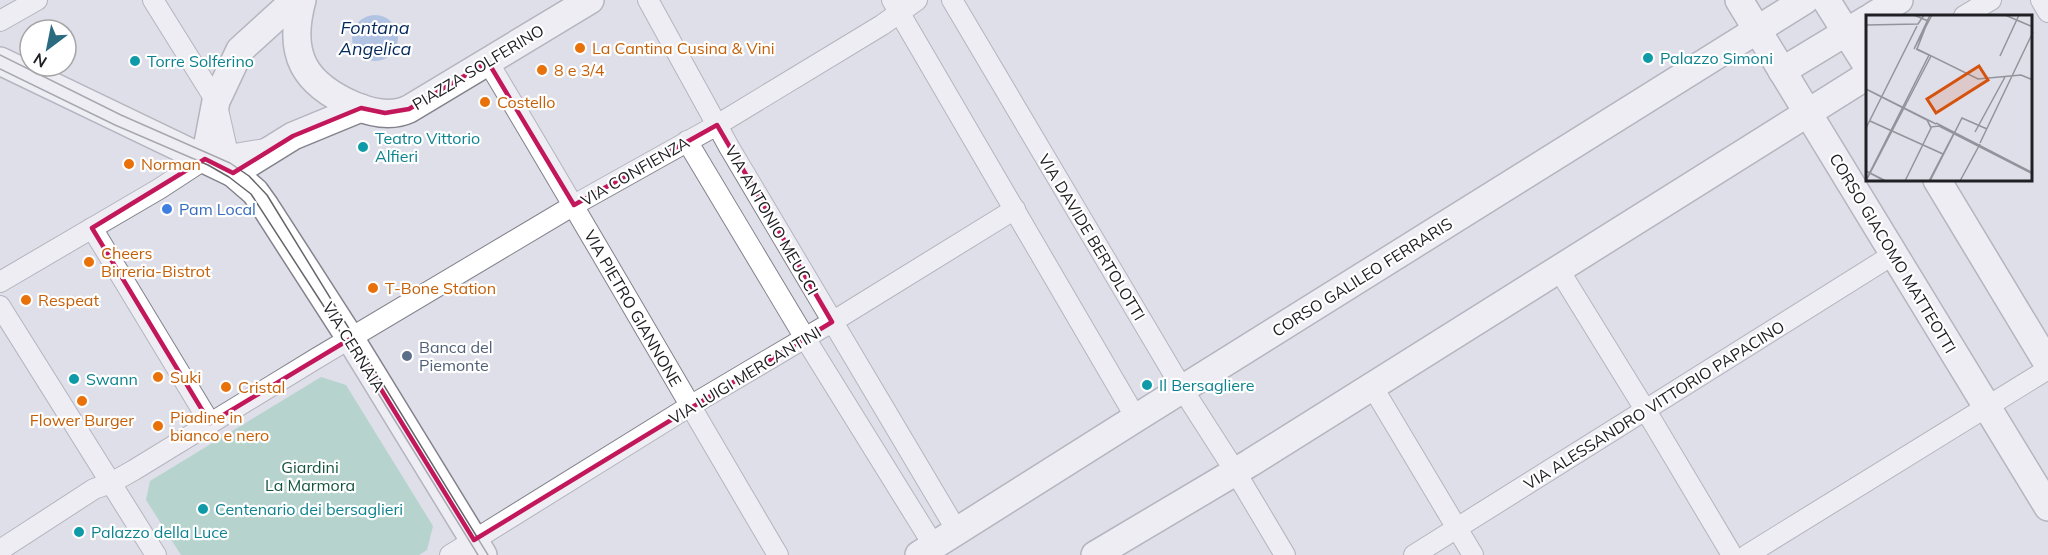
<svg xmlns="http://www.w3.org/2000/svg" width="2048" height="555" font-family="Mulish,sans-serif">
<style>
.green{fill:#86c7aa}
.water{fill:#7ba2dc}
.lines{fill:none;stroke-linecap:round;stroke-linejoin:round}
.street-casing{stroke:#83828d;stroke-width:22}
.secondary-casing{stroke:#83828d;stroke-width:30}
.street{stroke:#fff;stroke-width:20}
.secondary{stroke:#fff;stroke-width:27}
.tram{stroke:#65656b;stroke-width:1.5}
.marked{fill:none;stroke:#c2185b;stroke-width:4.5;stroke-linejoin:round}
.food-dot{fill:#e8710a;stroke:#fff;stroke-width:2}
.culture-dot{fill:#0f9aa8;stroke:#fff;stroke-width:2}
.shop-dot{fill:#3f7fe0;stroke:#fff;stroke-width:2}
.service-dot{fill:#5c6f8a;stroke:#fff;stroke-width:2}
.labels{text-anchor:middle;stroke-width:4.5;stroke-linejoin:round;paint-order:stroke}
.food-label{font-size:16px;fill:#c56008;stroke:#fff;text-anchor:start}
.culture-label{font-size:16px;fill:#0d838f;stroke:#fff;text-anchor:start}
.street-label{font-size:16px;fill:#202024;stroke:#fff}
.shop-label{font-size:16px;fill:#366cbe;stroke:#fff;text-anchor:start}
.service-label{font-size:16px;fill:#4e5e75;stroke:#fff;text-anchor:start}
.park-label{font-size:16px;fill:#14543d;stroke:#fff}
.water-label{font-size:18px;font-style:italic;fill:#042a5d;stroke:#fff}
.inset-road{fill:none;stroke:#93939b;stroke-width:1.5}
.view{fill:#d4530e;fill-opacity:0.15;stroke:#d4530e;stroke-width:3}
.inset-edge{fill:none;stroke:#202024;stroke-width:3}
</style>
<rect width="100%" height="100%" fill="#dfdfea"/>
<path class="green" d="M321 377 346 385 433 526 427 550 419 555H181L146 500 150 481Z"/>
<circle class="water" cx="375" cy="38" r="23"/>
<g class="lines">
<g class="street-casing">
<g id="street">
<path d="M153 0 216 101 231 167"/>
<path d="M648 0 729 147 957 531"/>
<path d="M892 0 1136 418"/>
<path d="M952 0 1183 390 1235 471 1285 555"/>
<path d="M2041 0 2048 12"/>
<path d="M1964 16 1991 0"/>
<path d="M0 21 37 0"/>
<path d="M488 62C586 225 681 391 778 555"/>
<path d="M687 141 805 338 934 546"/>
<path d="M92 228 210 423"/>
<path d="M1559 270 1654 424 1732 555"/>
<path d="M0 282 159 189 205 159 265 149"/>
<path d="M0 306 156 555"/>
<path d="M1372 386 1473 555"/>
<path d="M0 550 94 489 111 483 134 470 317 358 574 205 717 125 882 25 917 0"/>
<path d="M450 555 690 406 832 322 1015 209"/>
<path d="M1414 555 1894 254"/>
<path d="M1747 555 2048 369"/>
</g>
</g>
<g class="secondary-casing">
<g id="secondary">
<path d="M302 0C287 55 304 84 355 106 372 113 392 117 409 109L590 0"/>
<path d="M1739 0 2048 507"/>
<path d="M1826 0 1868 67"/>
<path d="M1873 16 1899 0"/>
<path d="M0 61 233 173 255 192 265 206 350 338 483 555"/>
<path d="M1782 71 1868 19"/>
<path d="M205 159 216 101 240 50 295 0"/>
<path d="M233 173 293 136 361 108"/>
<path d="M1937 180 2048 364"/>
<path d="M919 555 1136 418 1805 0"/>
<path d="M1095 555 1250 463 1868 75"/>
</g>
</g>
<use href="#street" class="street"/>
<use href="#secondary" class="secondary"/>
<g class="tram">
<path d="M0 55 121 115 230 163 249 176 267 195 488 555"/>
<path d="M0 69 115 125 208 165 229 177 251 194 334 322 478 555"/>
</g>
</g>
<path d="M0 0H2048V555H0ZM488 62 574 205 717 125 832 322 474 540 350 339 210 423 92 228 205 159 233 173 293 136 361 108 385 113 409 109Z" fill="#dfdfea" fill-opacity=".55" fill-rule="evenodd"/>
<path class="marked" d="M488 62 574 205 717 125 832 322 474 540 350 339 210 423 92 228 205 159 233 173 293 136 361 108 385 113 409 109Z"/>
<g class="food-dot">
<circle cx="580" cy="48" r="6"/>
<circle cx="542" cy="70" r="6"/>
<circle cx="485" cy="102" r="6"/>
<circle cx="129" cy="164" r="6"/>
<circle cx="89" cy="262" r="6"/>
<circle cx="373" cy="288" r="6"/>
<circle cx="26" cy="300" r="6"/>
<circle cx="158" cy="377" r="6"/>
<circle cx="226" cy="387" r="6"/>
<circle cx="82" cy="401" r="6"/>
<circle cx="158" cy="426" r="6"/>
</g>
<g class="culture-dot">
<circle cx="1648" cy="58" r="6"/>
<circle cx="135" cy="61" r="6"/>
<circle cx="363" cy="147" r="6"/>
<circle cx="74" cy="379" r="6"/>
<circle cx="1147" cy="385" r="6"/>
<circle cx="203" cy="509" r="6"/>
<circle cx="79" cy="532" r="6"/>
</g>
<circle class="shop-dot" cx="167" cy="209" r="6"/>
<circle class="service-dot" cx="407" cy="356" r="6"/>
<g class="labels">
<g class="food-label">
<text x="592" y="54">La Cantina Cusina &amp; Vini</text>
<text x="554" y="76">8 e 3/4</text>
<text x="497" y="108">Costello</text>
<text x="141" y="170">Norman</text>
<text x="101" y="259">Cheers<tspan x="101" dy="18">Birreria-Bistrot</tspan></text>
<text x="385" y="294">T-Bone Station</text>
<text x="38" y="306">Respeat</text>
<text x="170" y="383">Suki</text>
<text x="238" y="393">Cristal</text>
<text x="170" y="423">Piadine in<tspan x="170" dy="18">bianco e nero</tspan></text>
<text x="82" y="426" text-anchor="middle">Flower Burger</text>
</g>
<g class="culture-label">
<text x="1660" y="64">Palazzo Simoni</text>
<text x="147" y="67">Torre Solferino</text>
<text x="375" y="144">Teatro Vittorio<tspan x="375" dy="18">Alfieri</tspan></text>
<text x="86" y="385">Swann</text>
<text x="1159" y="391">Il Bersagliere</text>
<text x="215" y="515">Centenario dei bersaglieri</text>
<text x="91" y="538">Palazzo della Luce</text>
</g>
<g class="street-label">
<text transform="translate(478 67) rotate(-31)" y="6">PIAZZA SOLFERINO</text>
<text transform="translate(635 171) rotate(-30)" y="6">VIA CONFIENZA</text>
<text transform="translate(772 220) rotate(60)" y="6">VIA ANTONIO MEUCCI</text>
<text transform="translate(1092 237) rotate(59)" y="6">VIA DAVIDE BERTOLOTTI</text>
<text transform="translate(1893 253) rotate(59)" y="6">CORSO GIACOMO MATTEOTTI</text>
<text transform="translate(1362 277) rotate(-32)" y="6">CORSO GALILEO FERRARIS</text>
<text transform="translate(633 308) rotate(60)" y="6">VIA PIETRO GIANNONE</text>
<text transform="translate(354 347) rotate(58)" y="6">VIA CERNAIA</text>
<text transform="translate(745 375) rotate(-31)" y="6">VIA LUIGI MERCANTINI</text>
<text transform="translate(1654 405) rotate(-32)" y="6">VIA ALESSANDRO VITTORIO PAPACINO</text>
</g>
<g class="shop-label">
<text x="179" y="215">Pam Local</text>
</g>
<g class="service-label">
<text x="419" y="353">Banca del<tspan x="419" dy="18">Piemonte</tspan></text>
</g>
<g class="park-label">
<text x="310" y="473">Giardini<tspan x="310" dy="18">La Marmora</tspan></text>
</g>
<g class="water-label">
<text x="375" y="34">Fontana<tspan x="375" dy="21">Angelica</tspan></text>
</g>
</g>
<g transform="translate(1866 15)">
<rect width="166" height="166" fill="#dfdfea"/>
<path class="inset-road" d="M48 0 62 6 51 34 112 64 155 60 167 65M64 0 48 34 66 0M139 0 167 12M0 10 52 9 58 0M134 41 153 0M0 74 70 109M0 74 61 105 65 112 73 111 167 159M4 106 77 139M70 108 167 158M0 113 51 11M109 117 139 62M114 128 167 17M0 156 19 166M0 156 20 166M0 165 63 40 50 34M0 166 65 41M39 166 65 113 61 105M63 166 88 118M64 166 96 103 121 114M94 166 114 129"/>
<path class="view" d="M113 51 122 65 70 98 61 84Z"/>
<rect width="166" height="166" class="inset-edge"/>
</g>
<g transform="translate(48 48) rotate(212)"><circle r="28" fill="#ffffff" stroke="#a6a6a7" stroke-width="1.5"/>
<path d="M0-4.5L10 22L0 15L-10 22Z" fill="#2b6b80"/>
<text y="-9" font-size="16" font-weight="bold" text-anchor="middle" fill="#202024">N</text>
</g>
</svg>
